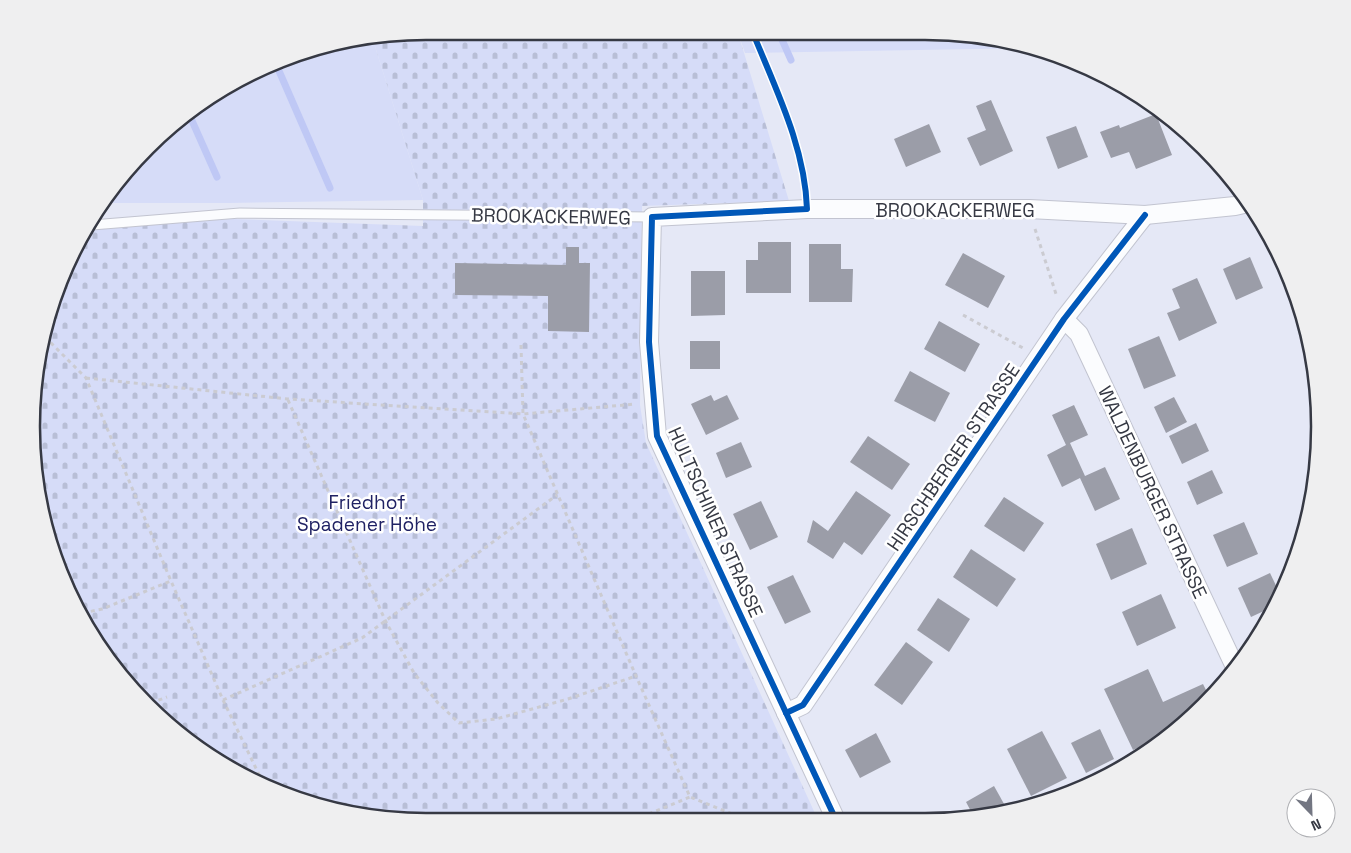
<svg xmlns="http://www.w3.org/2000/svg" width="1351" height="853" font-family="'Space Grotesk',sans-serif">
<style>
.green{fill:#d6dcf8}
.cemetery{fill:url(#cemetery-stones)}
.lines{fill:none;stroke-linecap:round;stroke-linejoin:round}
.stream{stroke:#bfc8f5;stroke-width:7}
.building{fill:#9b9da8}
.service-casing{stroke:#c2c4d0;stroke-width:11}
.minor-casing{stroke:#c2c4d0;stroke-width:20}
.path{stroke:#cbcbd1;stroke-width:3;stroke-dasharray:4 4;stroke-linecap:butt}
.service{stroke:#fbfcfe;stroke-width:9}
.minor{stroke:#fbfcfe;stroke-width:18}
.cycleway-casing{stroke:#fff;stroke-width:9}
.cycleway{stroke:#0057b8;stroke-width:6}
.labels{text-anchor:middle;stroke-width:5;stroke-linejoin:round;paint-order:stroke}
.street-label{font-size:19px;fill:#363944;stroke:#fff}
.park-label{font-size:19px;fill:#202264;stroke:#fff}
.rim{fill:none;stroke:#363944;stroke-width:2.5}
</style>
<defs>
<pattern id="cemetery-stones" width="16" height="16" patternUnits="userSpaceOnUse" patternTransform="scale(1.25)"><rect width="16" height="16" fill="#d6dcf8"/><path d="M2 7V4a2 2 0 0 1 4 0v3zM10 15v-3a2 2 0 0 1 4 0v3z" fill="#b8bed6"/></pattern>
</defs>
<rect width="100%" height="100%" fill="#e5e8f6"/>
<g class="green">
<path d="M738 33 976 35 1025 48 745 53Z"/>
<path d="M373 40 423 200 228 203H104L113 186 207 98 300 52Z"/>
</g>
<path class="cemetery" d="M427 31 738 33 789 201 642 206 640 405 646 443 818 820 375 818 276 792 186 740 98 646 45 529 32 401 52 299 89 231 129 225 233 219 423 226V200L373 40Z"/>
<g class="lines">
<g class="stream">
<path d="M779 33 791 60"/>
<path d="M276 64 330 188"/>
<path d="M189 114 217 177"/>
</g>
</g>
<g class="building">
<path d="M991 100 1013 151 980 166 967 138 986 130 976 106Z"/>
<path d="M1156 114 1172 155 1136 169 1129 152 1111 158 1100 132 1119 125 1120 128Z"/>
<path d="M929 124 941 152 906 167 894 139Z"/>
<path d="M1076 126 1088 157 1058 169 1046 137Z"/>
<path d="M758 242H791V293H746V260H758Z"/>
<path d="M809 244H841V269H853L852 302H809Z"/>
<path d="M566 247H579V263H590L589 332 548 331V296L455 295V263L566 265Z"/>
<path d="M963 253 1005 276 988 308 945 285Z"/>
<path d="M1250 257 1263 288 1236 300 1223 269Z"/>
<path d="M691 271H725V315L691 316Z"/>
<path d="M1197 278 1217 323 1179 341 1167 313 1180 308 1172 289Z"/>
<path d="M939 321 980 344 965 372 924 349Z"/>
<path d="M1159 336 1176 376 1144 389 1128 349Z"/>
<rect x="690" y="341" width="30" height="28"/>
<path d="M910 371 950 393 935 422 894 401Z"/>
<path d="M711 395 714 401 727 395 739 419 706 435 691 404Z"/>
<path d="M1174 397 1187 422 1166 433 1154 407Z"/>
<path d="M1074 405 1088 435 1070 443 1085 476 1105 467 1120 499 1095 511 1080 478 1062 487 1047 455 1066 445 1052 415Z"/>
<path d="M1196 423 1209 451 1182 464 1169 436Z"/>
<path d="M868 436 910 464 892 490 850 462Z"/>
<path d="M741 442 752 467 726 478 716 453Z"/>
<path d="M1212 470 1223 493 1197 505 1187 482Z"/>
<path d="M856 491 891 515 862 555 844 542 833 559 807 542 813 520 828 531Z"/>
<path d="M1004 497 1044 523 1024 552 984 526Z"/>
<path d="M761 501 778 537 750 550 733 514Z"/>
<path d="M1244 522 1258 554 1227 567 1213 535Z"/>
<path d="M1132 528 1147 564 1111 580 1096 544Z"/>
<path d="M971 549 1016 579 997 607 953 577Z"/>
<path d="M1270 573 1281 596 1279 602 1277 605 1251 617 1238 588Z"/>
<path d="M793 575 811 612 785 624 767 587Z"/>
<path d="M1161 594 1176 628 1137 646 1122 612Z"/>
<path d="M938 598 970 619 949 652 917 630Z"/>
<path d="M906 642 933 662 902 705 874 685Z"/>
<path d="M1148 669 1163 702 1203 684 1209 696 1174 732 1133 750 1104 689Z"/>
<path d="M1100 729 1114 759 1086 773 1071 743Z"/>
<path d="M1042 731 1067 778 1031 796 1007 749Z"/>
<path d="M876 733 891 762 860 778 845 750Z"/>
<path d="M994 786 1008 811 974 817 966 802Z"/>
</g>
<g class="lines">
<g class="service-casing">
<path id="service" d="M92 225 240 213 652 217"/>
</g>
<g class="minor-casing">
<g id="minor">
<path d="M1064 319 1079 334 1236 669"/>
<path d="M786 713 803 705 1064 319 1145 215"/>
<path d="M836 820 657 436 649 342 652 217 807 209H1029L1145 215 1235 206 1248 203"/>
</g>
</g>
<g class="path">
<path d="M1035 229 1057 297"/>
<path d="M963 315 1023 348"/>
<path d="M45 337 86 378 171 581 223 700 264 785"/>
<path d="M521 345 523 414 636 676 690 797 747 820"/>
<path d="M86 378 288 399 523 414 636 404"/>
<path d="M288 400 385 620 414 673 438 703 459 723 496 719 568 699 636 676"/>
<path d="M48 536 52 535"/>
<path d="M83 613 102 609 171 581"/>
<path d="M223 700 362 638 557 495"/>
<path d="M151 703 167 697"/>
<path d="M171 724 177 720"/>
<path d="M634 820 690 797"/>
</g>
<use href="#service" class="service"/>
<use href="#minor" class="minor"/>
<g class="cycleway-casing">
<g id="cycleway">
<path d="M753 33C776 90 805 147 807 209L652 217 649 342 657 436 836 820"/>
<path d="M786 713 803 705 1064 319 1145 215"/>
</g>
</g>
<use href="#cycleway" class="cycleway"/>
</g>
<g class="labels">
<g class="street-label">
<text x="955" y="217">BROOKACKERWEG</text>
<text transform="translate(551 216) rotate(1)" y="7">BROOKACKERWEG</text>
<text transform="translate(953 457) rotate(-56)" y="7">HIRSCHBERGER STRASSE</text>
<text transform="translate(1153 492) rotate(65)" y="7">WALDENBURGER STRASSE</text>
<text transform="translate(716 522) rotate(66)" y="7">HULTSCHINER STRASSE</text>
</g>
<g class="park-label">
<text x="367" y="509">Friedhof<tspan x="367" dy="22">Spadener Höhe</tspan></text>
</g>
</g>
<path d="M0 0H1351V853H0ZM426 40H925A386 386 0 0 1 1311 426V427A386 386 0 0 1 925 813H426A386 386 0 0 1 40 427V426A386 386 0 0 1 426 40Z" fill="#efeff0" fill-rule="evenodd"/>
<path class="rim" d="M426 40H925A386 386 0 0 1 1311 426V427A386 386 0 0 1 925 813H426A386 386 0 0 1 40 427V426A386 386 0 0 1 426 40Z"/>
<g transform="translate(1311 813) rotate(157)"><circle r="24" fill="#ffffff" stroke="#afb0b4"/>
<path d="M0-4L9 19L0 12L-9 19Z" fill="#737682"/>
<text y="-8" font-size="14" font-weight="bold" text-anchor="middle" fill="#363944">N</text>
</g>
</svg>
